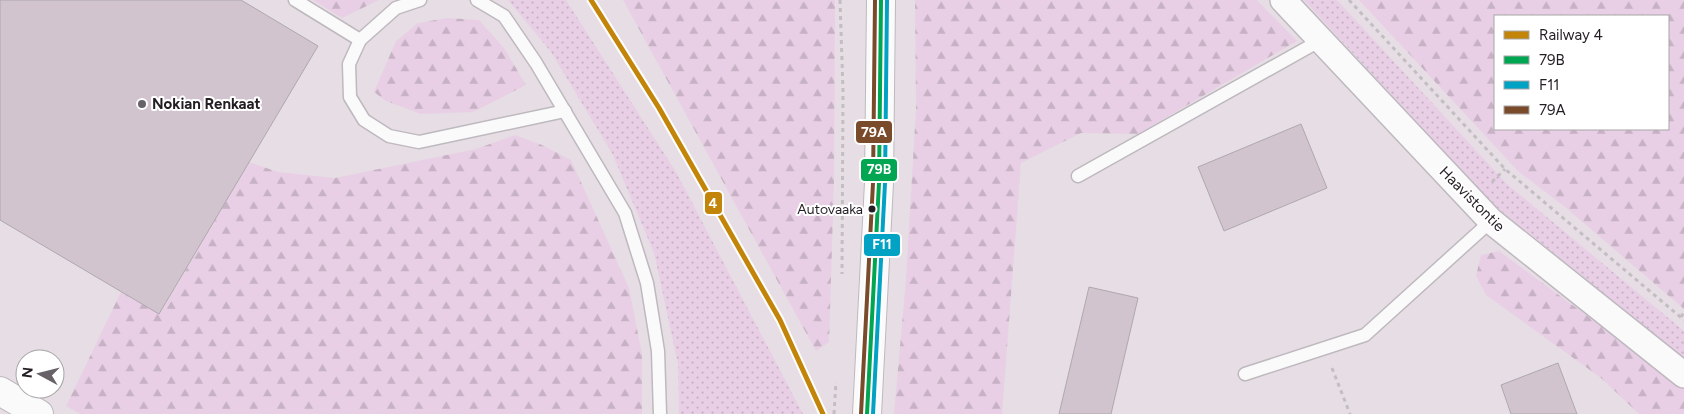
<svg xmlns="http://www.w3.org/2000/svg" width="1684" height="414" font-family="Figtree,sans-serif">
<style>
.grass{fill:url(#grass-dots)}
.forest{fill:url(#forest-firs);fill-rule:evenodd}
.building{fill:#d1c4cf;stroke:#aea8ac}
.lines{fill:none;stroke-linecap:round;stroke-linejoin:round}
.service-casing{stroke:#beb9be;stroke-width:15}
.minor-casing{stroke:#beb9be;stroke-width:28}
.secondary-casing{stroke:#beb9be;stroke-width:30}
.primary-casing{stroke:#beb9be;stroke-width:30}
.path{stroke:#c2bec1;stroke-width:3;stroke-dasharray:4 4;stroke-linecap:butt}
.service{stroke:#fbfafb;stroke-width:12}
.minor{stroke:#fbfafb;stroke-width:25}
.secondary{stroke:#fbfafb;stroke-width:28}
.primary{stroke:#fbfafb;stroke-width:28}
.bus-1-casing{stroke:#fff;stroke-width:8}
.bus-2-casing{stroke:#fff;stroke-width:8}
.bus-3-casing{stroke:#fff;stroke-width:8}
.bus-1{stroke:#00a651;stroke-width:4}
.bus-2{stroke:#02a2c5;stroke-width:4}
.bus-3{stroke:#7a4b2a;stroke-width:4}
.rail-1-casing{stroke:#fff;stroke-width:9}
.rail-1{stroke:#c28409;stroke-width:5}
.poi-dot{fill:#686167;stroke:#fff;stroke-width:2}
.bus-dot{fill:#241e23;stroke:#fff;stroke-width:2}
.labels{text-anchor:middle;stroke-width:4;stroke-linejoin:round;paint-order:stroke}
.bus-label{font-size:14px;fill:#241e23;stroke:#fff;text-anchor:end}
.poi-label{font-size:15px;font-weight:bold;fill:#241e23;stroke:#fff;text-anchor:start}
.street-label{font-size:15px;fill:#241e23;stroke:#fff}
.line-badge{stroke:#fff;stroke-width:2}
.badge-label{font-size:14px;text-anchor:middle;font-weight:bold;fill:#fff}
</style>
<defs>
<pattern id="grass-dots" width="8" height="8" patternUnits="userSpaceOnUse" patternTransform="scale(1.25)"><rect width="8" height="8" fill="#e8cfe5"/><path d="M2 2h.1M6 6h.1" fill="none" stroke="#c7b1c4" stroke-width="1.8" stroke-linecap="round"/></pattern>
<pattern id="forest-firs" width="22" height="20" patternUnits="userSpaceOnUse" patternTransform="scale(1.25)"><rect width="22" height="20" fill="#e8cfe5"/><path d="M5 1l3.5 6h-7zM16 11l3.5 6h-7z" fill="#c7b1c4"/></pattern>
</defs>
<rect width="100%" height="100%" fill="#e6dee4"/>
<g class="grass">
<path d="M508 0H566L676 172 803 414H679L678 364 654 253 612 153 551 52Z"/>
<path d="M1304 0H1337L1507 184 1684 331V358L1490 202Z"/>
</g>
<g class="forest">
<path d="M313 0H379L342 18Z"/>
<path d="M623 0H835L834 182 829 342 816 351Z"/>
<path d="M915 0H1257L1297 41 1138 134 1081 133 1021 163 1002 414H894L906 279 916 109Z"/>
<path d="M1359 0H1684V309L1565 207 1518 171ZM1495 16H1668V129H1495Z"/>
<path d="M447 18 479 20 504 48 526 85 473 112 421 114 386 101 374 92 396 41 418 23Z"/>
<path d="M515 135 542 145 571 160 629 288 642 354V414H80L66 406 121 292 160 314 249 162 278 172 335 178 476 149Z"/>
<path d="M1499 251 1684 387V414H1639L1601 378 1486 295 1476 276 1481 255Z"/>
</g>
<g class="building">
<path d="M0 0H241L318 46 159 314 0 220Z"/>
<path d="M1301 124 1327 188 1224 231 1198 167Z"/>
<path d="M1089 287 1138 298 1111 414H1059Z"/>
<path d="M1558 363 1577 414H1511L1501 385Z"/>
</g>
<g class="lines">
<g class="service-casing">
<g id="service">
<path d="M295 0 360 40"/>
<path d="M420 0 396 8 360 40 349 64 350 97 364 120 389 136 419 142 565 111"/>
<path d="M477 0 504 16 536 63 625 213 647 283 658 351 660 414"/>
<path d="M1078 176 1321 40"/>
<path d="M1245 374 1365 335 1491 221"/>
</g>
</g>
<g class="minor-casing">
<path id="minor" d="M1283 0 1491 221 1684 375"/>
</g>
<g class="secondary-casing">
<path id="secondary" d="M0 391 39 414"/>
</g>
<g class="primary-casing">
<path id="primary" d="M867 414 879 183 881 0"/>
</g>
<g class="path">
<path d="M840 0 843 91 842 274"/>
<path d="M1349 0 1505 169 1684 320"/>
<path d="M1492 182 1505 169"/>
<path d="M1681 317 1684 312"/>
<path d="M1332 368 1350 414"/>
<path d="M834 414 836 382"/>
</g>
<use href="#service" class="service"/>
<use href="#minor" class="minor"/>
<use href="#secondary" class="secondary"/>
<use href="#primary" class="primary"/>
<g class="bus-1-casing">
<path id="bus-1" d="M867 414 879 183 881 0"/>
</g>
<g class="bus-2-casing">
<path id="bus-2" d="M873 414 885 183 887 0"/>
</g>
<g class="bus-3-casing">
<path id="bus-3" d="M861 414 873 183 875 0"/>
</g>
<use href="#bus-1" class="bus-1"/>
<use href="#bus-2" class="bus-2"/>
<use href="#bus-3" class="bus-3"/>
<g class="rail-1-casing">
<path id="rail-1" d="M591 0 659 108 780 320 823 414"/>
</g>
<use href="#rail-1" class="rail-1"/>
</g>
<circle class="poi-dot" cx="142" cy="104" r="5"/>
<circle class="bus-dot" cx="872" cy="209" r="4.5"/>
<g class="labels">
<g class="bus-label">
<text x="863" y="214">Autovaaka</text>
</g>
<g class="poi-label">
<text x="152" y="109">Nokian Renkaat</text>
</g>
<g class="street-label">
<text transform="translate(1472 199) rotate(45)" y="5">Haavistontie</text>
</g>
</g>
<g class="line-badge">
<rect x="855" y="120" width="38" height="24" rx="5" fill="#7a4b2a"/>
<rect x="860" y="158" width="38" height="24" rx="5" fill="#00a651"/>
<rect x="704" y="191" width="19" height="24" rx="5" fill="#c28409"/>
<rect x="863" y="233" width="38" height="24" rx="5" fill="#02a2c5"/>
</g>
<g class="badge-label">
<text x="874" y="137">79A</text>
<text x="879" y="174">79B</text>
<text x="713" y="208">4</text>
<text x="882" y="249">F11</text>
</g>
<rect x="1494" y="15" width="175" height="115" fill="#ffffff" stroke="#a7a5a7"/>
<rect x="1504" y="31" width="25" height="8" fill="#c28409" stroke="#a7a5a7"/>
<text x="1539" y="40" font-size="15" fill="#241e23">Railway 4</text>
<rect x="1504" y="56" width="25" height="8" fill="#00a651" stroke="#a7a5a7"/>
<text x="1539" y="65" font-size="15" fill="#241e23">79B</text>
<rect x="1504" y="81" width="25" height="8" fill="#02a2c5" stroke="#a7a5a7"/>
<text x="1539" y="90" font-size="15" fill="#241e23">F11</text>
<rect x="1504" y="106" width="25" height="8" fill="#7a4b2a" stroke="#a7a5a7"/>
<text x="1539" y="115" font-size="15" fill="#241e23">79A</text>
<g transform="translate(40 374) rotate(277)"><circle r="24" fill="#ffffff" stroke="#a7a5a7"/>
<path d="M0-4L9 19L0 12L-9 19Z" fill="#686167"/>
<text y="-8" font-size="14" font-weight="bold" text-anchor="middle" fill="#241e23">N</text>
</g>
</svg>
